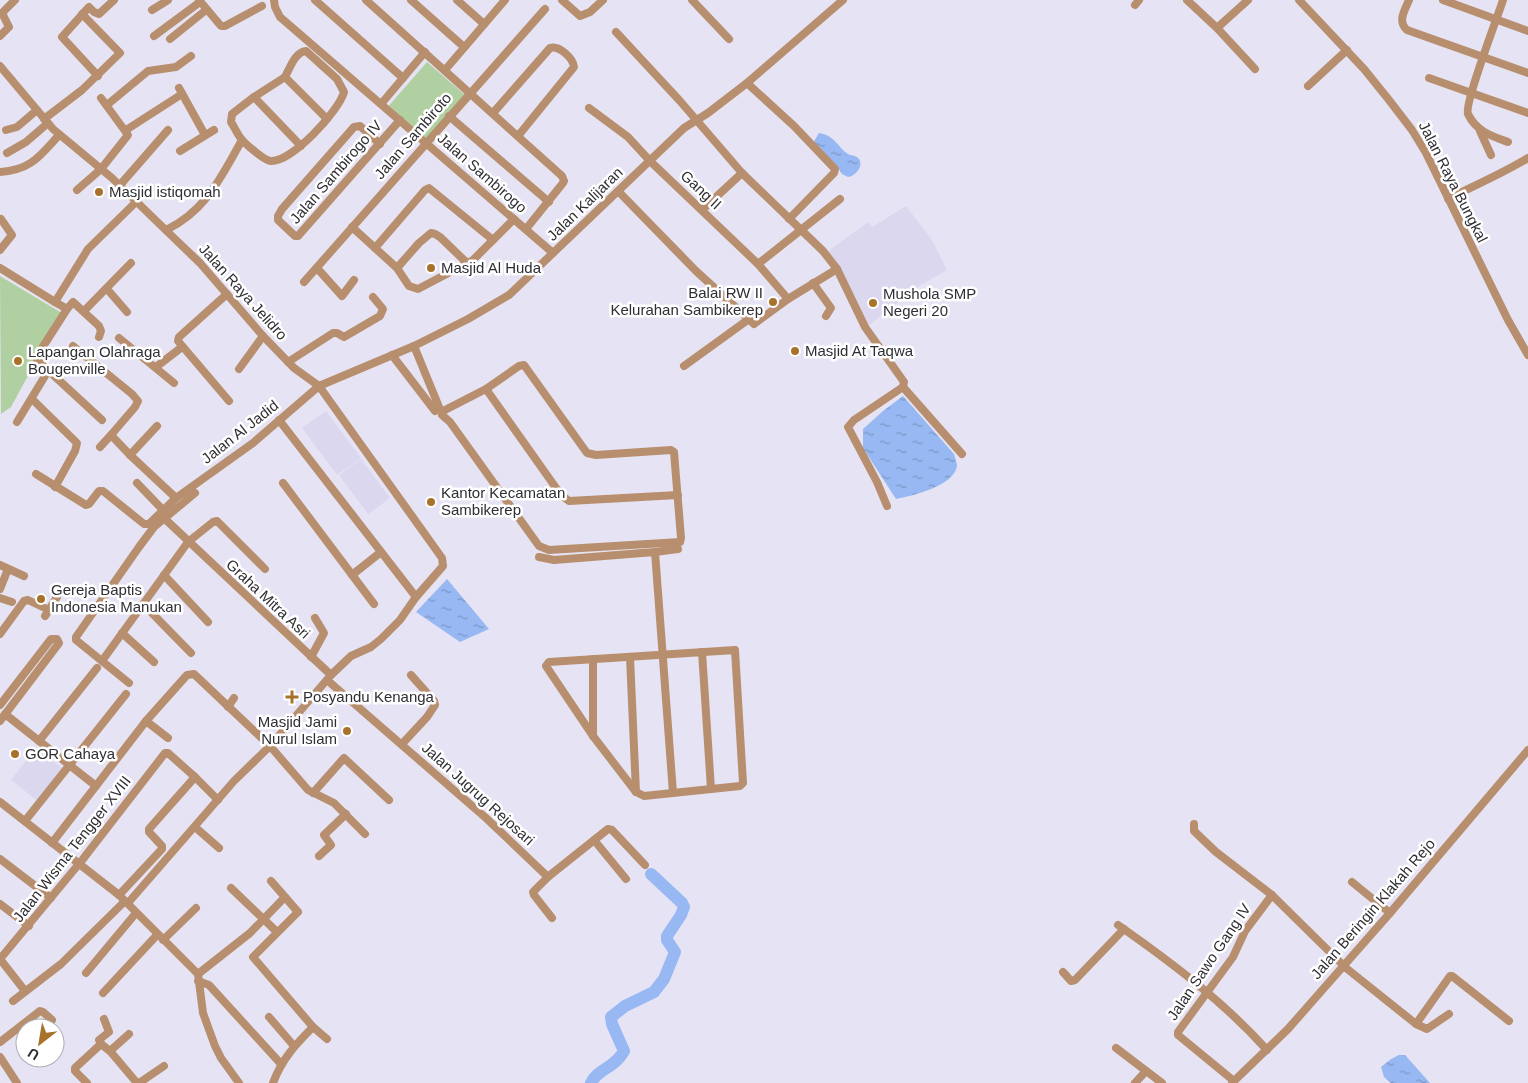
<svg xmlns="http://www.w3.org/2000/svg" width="1528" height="1083" font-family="Helvetica,sans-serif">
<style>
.built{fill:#dad7ee}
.green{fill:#b0d0a1}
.water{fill:url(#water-ripples)}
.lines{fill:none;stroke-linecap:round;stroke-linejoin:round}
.river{stroke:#97b8f2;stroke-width:12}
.minor{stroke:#b88f6e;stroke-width:8}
.poi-dot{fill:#a7732b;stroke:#fff;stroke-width:2}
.labels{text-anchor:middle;stroke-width:5;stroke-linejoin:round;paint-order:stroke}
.street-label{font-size:15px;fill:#2f2e34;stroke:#fff}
.poi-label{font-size:15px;fill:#2f2e34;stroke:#fff;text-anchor:start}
</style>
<defs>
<pattern id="water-ripples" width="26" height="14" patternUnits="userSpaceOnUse" patternTransform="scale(1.25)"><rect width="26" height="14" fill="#97b8f2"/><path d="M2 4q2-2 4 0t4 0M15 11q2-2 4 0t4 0" fill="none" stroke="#7c96c5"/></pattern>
</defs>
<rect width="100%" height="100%" fill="#e6e4f4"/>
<g class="built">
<path d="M906 206 932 240 947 270 919 286 868 326 827 252 868 222 872 227Z"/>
<path d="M326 411 361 458 337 475 302 428Z"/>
<path d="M361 459 390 498 368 514 339 475Z"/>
<path d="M35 749 64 769 39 802 11 780Z"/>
</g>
<g class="green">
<path d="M427 62 466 96 426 143 386 109Z"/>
<path d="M0 276 60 312 61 315 11 407 1 414Z"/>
</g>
<g class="water">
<path d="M819 133C834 135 837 146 848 154 852 156 856 155 859 159 864 167 855 176 848 177L842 174 837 166 814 146 813 143Z"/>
<path d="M903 396 954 454C955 458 957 463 957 466 954 486 912 496 896 499L863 448V429L883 411Z"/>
<path d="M447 579 489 629 460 642 416 612Z"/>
<path d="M1399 1055H1405L1430 1083H1391L1384 1077 1381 1067 1391 1059Z"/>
</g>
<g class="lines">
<path class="river" d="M591 1083C597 1069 615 1068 624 1051L612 1024 611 1017 625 1006 654 992 664 979 675 952 667 940V936L681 915 684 907 682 903 651 874"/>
<g class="minor">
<path d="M199 0 221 26H225L262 6"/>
<path d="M274 0 275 7 280 17 553 253"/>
<path d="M315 0 403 78"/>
<path d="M366 0 562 176 564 181 563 183 526 229"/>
<path d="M411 0 464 47"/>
<path d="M457 0 484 24"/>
<path d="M562 0 580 16 590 12 603 0"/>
<path d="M692 0 729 39"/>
<path d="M1187 0 1217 28 1255 69"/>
<path d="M1299 0 1364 69 1389 100 1412 130 1426 153 1508 320 1528 355"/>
<path d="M1409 0C1405 10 1397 21 1407 30L1528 73"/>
<path d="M1443 0 1528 31"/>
<path d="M1503 0C1498 16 1464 104 1468 114 1476 131 1491 136 1508 142"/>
<path d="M1135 5 1139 0"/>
<path d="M152 10 168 0"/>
<path d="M1217 28 1248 0"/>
<path d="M616 32 680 101 742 173 823 251 837 269 865 327 904 382 903 387 854 420 848 427 877 482 887 506"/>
<path d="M0 36 9 27 3 15V12L15 0"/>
<path d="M154 36 200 2"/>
<path d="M170 39 206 10"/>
<path d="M0 66 53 129 112 178 175 239 200 263 263 336 294 368 319 386 442 558 443 566 416 597 400 620 381 639 371 647 351 656 331 675 270 746 234 781 128 903"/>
<path d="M445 70 505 0"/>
<path d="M98 76 62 37 89 7 94 12 99 14 114 0"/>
<path d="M285 77C290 68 295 52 306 51L337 79 344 92C339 111 292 162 271 161 265 161 248 146 243 141 238 136 235 128 231 122L232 114 254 97 301 146"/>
<path d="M1429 78 1528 113"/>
<path d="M747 83 794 126 835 169 834 173 789 219"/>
<path d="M1308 86 1347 50"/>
<path d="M179 88 205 135"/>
<path d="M254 97 285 77 327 119"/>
<path d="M381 104 425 52"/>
<path d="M107 105 148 71 176 67 191 56"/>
<path d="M589 108 628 137 650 161 758 264 788 299"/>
<path d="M493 113 550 48C559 45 573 58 574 67L518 136"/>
<path d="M449 116 549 202"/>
<path d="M44 119 82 90 120 53 82 14"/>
<path d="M6 130 17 127 37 110"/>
<path d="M126 130 182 94"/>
<path d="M1480 131 1491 155"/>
<path d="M380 144 360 126 354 127 282 209 278 216V220L295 236H298L400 120"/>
<path d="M180 151 214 130"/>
<path d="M7 153 26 142 48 123"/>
<path d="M0 172C31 170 40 156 59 135"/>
<path d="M120 185 168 130"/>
<path d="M77 190 101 169 128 135 101 98"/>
<path d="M618 191 696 271 754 324 788 299 837 269"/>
<path d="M1448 199C1475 185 1502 174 1528 158"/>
<path d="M702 210 742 173"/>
<path d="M352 227 397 268 409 286 418 289 473 260 514 219"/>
<path d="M166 230C206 211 221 177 242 140"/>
<path d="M375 248 425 190 429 188 493 240"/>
<path d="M0 250 12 235 1 219"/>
<path d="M758 264 840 199"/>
<path d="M0 268 55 302 88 249 136 202"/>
<path d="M317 268 342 296 354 280"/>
<path d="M397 268 419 243 431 233 435 234 440 237 466 262"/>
<path d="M304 282 545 9"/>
<path d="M813 283 831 308 826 316"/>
<path d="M107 289 127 312"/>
<path d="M227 294 179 337 178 341 229 401"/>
<path d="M55 302 67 309 73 302 99 326 101 331 99 337"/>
<path d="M67 309 37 356V360L102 420"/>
<path d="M84 311 131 263"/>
<path d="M119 338 174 383"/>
<path d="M73 346 132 394 138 401 135 407 111 435"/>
<path d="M414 346 439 407"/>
<path d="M392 355 435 411"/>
<path d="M288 362 333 333H337L344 337 380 316 383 309 373 297"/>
<path d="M684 366 749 319"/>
<path d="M156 367 182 347"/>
<path d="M239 369 263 336"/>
<path d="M903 387 962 454"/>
<path d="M486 389 561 495 569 501 678 495"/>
<path d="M32 399 77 443 75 451 55 487"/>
<path d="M442 415 450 422 539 546 549 550 680 542 681 538 674 452 671 450 596 455 587 453 524 365 519 366 486 389 443 411"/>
<path d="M279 420 416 597"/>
<path d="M17 422 48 371"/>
<path d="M100 447 111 435 130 455 176 498"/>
<path d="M130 455 157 426"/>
<path d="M36 474 86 505 89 504 99 491H103L144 524H149L176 498 253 443 319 386 414 346 468 319 509 295 684 128 708 113 747 83 843 0"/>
<path d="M137 483 163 510"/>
<path d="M283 483 374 604"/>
<path d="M165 519 331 675"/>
<path d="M655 552 678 549"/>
<path d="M539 557 554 560 655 552 673 793"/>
<path d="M0 565 24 576"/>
<path d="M164 575 208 622"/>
<path d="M352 575 381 552"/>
<path d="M0 589 8 569"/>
<path d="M0 598 12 602"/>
<path d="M143 604 191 653"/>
<path d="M45 616 57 597"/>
<path d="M122 633 154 662"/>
<path d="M0 634 24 601 28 600 49 610"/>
<path d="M735 650 743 783 740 786 644 796 636 792 593 736 546 666 549 662Z"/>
<path d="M702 652 711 789"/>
<path d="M311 657 324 633 315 618"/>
<path d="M630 657 636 792"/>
<path d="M593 659V736"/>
<path d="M102 661 188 542 213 522 217 521 265 569"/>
<path d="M327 680 486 818 548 877"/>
<path d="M129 683 76 640V637L139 547 154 527 195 493"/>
<path d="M0 705 51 639H57L59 643 0 721"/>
<path d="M228 707 234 698"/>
<path d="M5 714 96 786"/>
<path d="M146 721 168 738"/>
<path d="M39 741 97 668"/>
<path d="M402 744 427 717 435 705 434 701 411 675"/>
<path d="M313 793 344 758 389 800"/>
<path d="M0 802 119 895 198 974 203 1013 215 1046 221 1058 239 1083"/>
<path d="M25 821 126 694"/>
<path d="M1194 824V831L1216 852 1272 895 1346 968 1416 1024 1427 1029 1449 1014"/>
<path d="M195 827 219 848"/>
<path d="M594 840 626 879"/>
<path d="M52 843 146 721 187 675 194 674 270 746 308 790 334 803 365 834"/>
<path d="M319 856 331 845 324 835 346 814"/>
<path d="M0 859 51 898"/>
<path d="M271 881 298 912 253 957 313 1027 327 1039"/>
<path d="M1352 882 1390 913"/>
<path d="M231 888 277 932"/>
<path d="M119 895 162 849V846L149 832V829L195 777"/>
<path d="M0 904 29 926"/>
<path d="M552 918 534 895 533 892 549 876 608 829 612 830 645 865"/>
<path d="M1118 925C1171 962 1224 1002 1267 1050"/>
<path d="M163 940 196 908"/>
<path d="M0 959 83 859 165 753H168L195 777 218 800"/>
<path d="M0 959 25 991"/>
<path d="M1063 972 1071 981 1075 980 1124 929"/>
<path d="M86 973 136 913"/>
<path d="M198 974 250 933 285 897"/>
<path d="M198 981 209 985 281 1064"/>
<path d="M103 993 157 935"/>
<path d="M13 1001 61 964 125 901"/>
<path d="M269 1017 294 1046"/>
<path d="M1416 1024 1450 976H1452L1509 1021"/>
<path d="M0 1042 40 1011 43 1012 52 1020"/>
<path d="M101 1044 110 1051 137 1083"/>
<path d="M101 1044 99 1040 109 1032 104 1019"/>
<path d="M1116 1048 1162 1083"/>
<path d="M110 1051 129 1034"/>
<path d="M0 1057 17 1083"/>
<path d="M1234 1081 1178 1035V1032L1233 957 1245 931 1272 895"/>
<path d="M87 1083 75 1071V1068L101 1044"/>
<path d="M139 1083 164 1066"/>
<path d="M273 1083C282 1059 295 1045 313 1027"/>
<path d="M1135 1083 1146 1071"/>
<path d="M1232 1083 1288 1029 1390 913 1528 750"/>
</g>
</g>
<g class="poi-dot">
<circle cx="99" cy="192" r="5"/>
<circle cx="431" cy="268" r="5"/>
<circle cx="773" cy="302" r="5"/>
<circle cx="873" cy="303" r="5"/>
<circle cx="795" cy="351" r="5"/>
<circle cx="18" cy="361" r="5"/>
<circle cx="431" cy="502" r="5"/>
<circle cx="41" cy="599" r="5"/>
<path d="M289.5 689.5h5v5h5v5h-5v5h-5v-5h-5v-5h5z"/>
<circle cx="347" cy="731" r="5"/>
<circle cx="15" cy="754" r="5"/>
</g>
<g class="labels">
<g class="street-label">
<text transform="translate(413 136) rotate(-49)" y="5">Jalan Sambiroto</text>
<text transform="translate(336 172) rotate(-49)" y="5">Jalan Sambirogo IV</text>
<text transform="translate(482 173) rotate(41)" y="5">Jalan Sambirogo</text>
<text transform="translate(1453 182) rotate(63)" y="5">Jalan Raya Bungkal</text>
<text transform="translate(701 190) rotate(43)" y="5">Gang II</text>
<text transform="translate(585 204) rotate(-44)" y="5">Jalan Kalijaran</text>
<text transform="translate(243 292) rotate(48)" y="5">Jalan Raya Jelidro</text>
<text transform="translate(240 432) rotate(-38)" y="5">Jalan Al Jadid</text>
<text transform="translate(268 599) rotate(43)" y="5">Graha Mitra Asri</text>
<text transform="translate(478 794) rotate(42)" y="5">Jalan Jugrug Rejosari</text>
<text transform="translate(72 849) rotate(-52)" y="5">Jalan Wisma Tengger XVIII</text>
<text transform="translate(1373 909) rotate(-49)" y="5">Jalan Beringin Klakah Rejo</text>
<text transform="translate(1209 962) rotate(-56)" y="5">Jalan Sawo Gang IV</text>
</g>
<g class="poi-label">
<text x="109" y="197">Masjid istiqomah</text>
<text x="441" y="273">Masjid Al Huda</text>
<text x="763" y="298" text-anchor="end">Balai RW II<tspan x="763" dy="17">Kelurahan Sambikerep</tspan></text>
<text x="883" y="299">Mushola SMP<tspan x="883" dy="17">Negeri 20</tspan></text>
<text x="805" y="356">Masjid At Taqwa</text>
<text x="28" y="357">Lapangan Olahraga<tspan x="28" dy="17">Bougenville</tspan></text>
<text x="441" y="498">Kantor Kecamatan<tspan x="441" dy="17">Sambikerep</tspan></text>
<text x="51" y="595">Gereja Baptis<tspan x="51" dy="17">Indonesia Manukan</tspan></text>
<text x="303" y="702">Posyandu Kenanga</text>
<text x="337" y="727" text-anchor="end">Masjid Jami<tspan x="337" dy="17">Nurul Islam</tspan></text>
<text x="25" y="759">GOR Cahaya</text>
</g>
</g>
<g transform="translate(40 1043) rotate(211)"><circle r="24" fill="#ffffff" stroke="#acabae"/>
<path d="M0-4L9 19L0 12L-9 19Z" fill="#a7732b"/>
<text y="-8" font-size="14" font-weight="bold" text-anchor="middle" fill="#2f2e34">U</text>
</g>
</svg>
